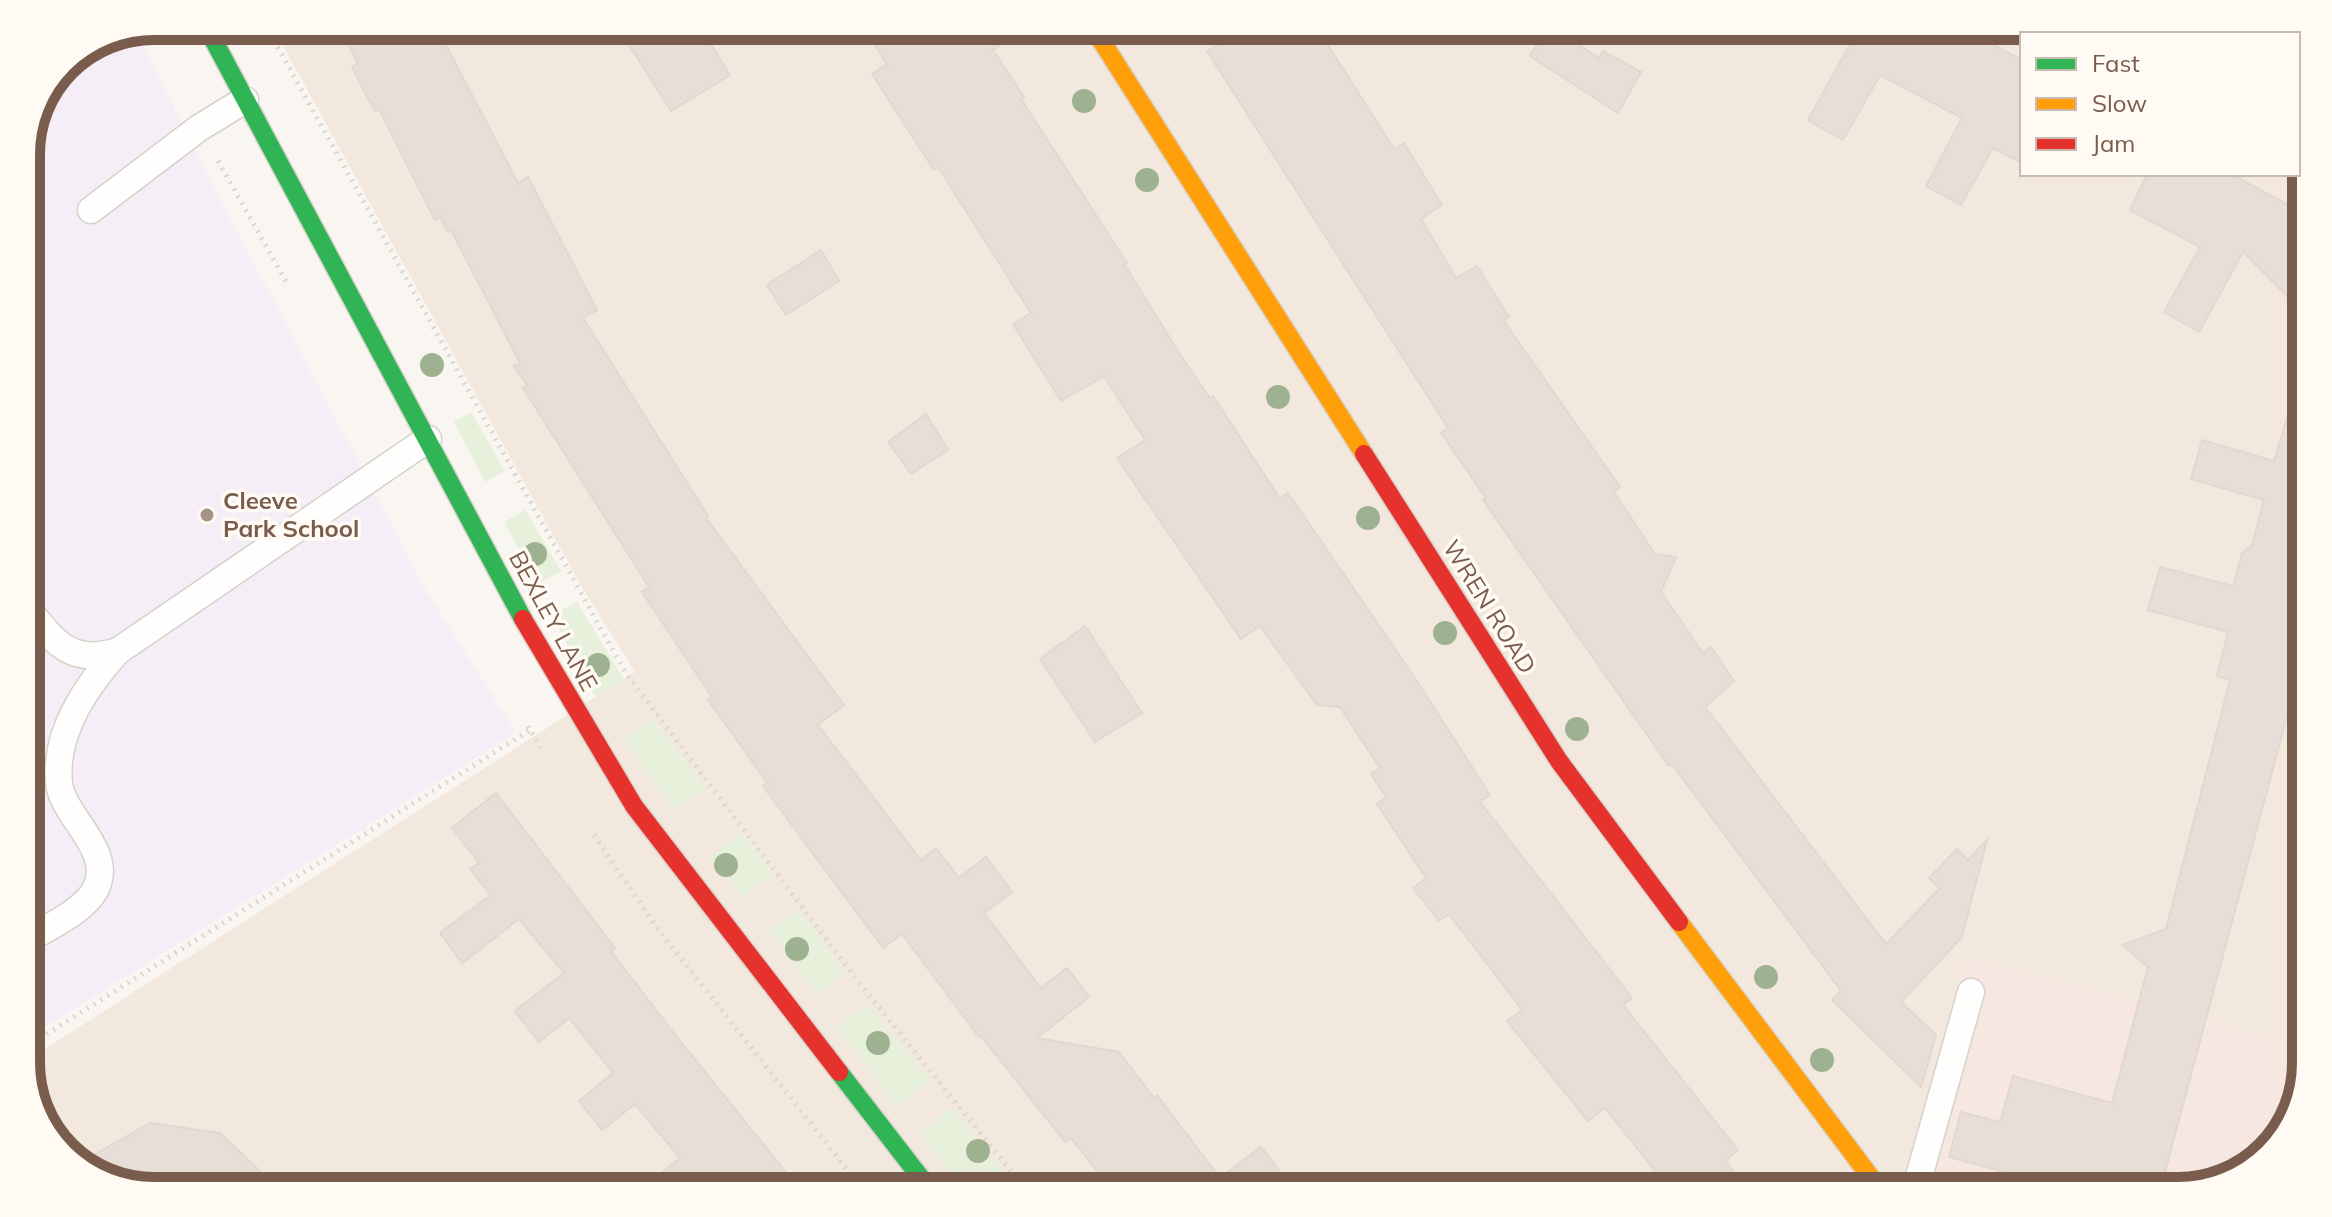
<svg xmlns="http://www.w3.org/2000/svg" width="2332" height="1217" font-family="Mulish,sans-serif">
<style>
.residential{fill:#f2e8de}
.commercial{fill:#f6e8e1}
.education{fill:#f6eef6}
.grass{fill:#e7f0db}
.building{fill:#e6ded7;stroke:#e2d8d2;stroke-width:2}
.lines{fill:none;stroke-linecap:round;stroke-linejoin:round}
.lane-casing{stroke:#d7d1cb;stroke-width:29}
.fast-casing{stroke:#d9d2cb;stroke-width:21}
.slow-casing{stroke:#d9d2cb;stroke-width:21}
.jam-casing{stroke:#d9d2cb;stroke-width:21}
.path{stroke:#dcd5d0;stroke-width:5;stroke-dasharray:2 6;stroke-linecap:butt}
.lane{stroke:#fefefd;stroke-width:26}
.fast{stroke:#30b455;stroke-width:18}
.slow{stroke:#ff9f0a;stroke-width:18}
.jam{stroke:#e5322d;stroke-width:18}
.tree{fill:#9eb190}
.poi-dot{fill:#a69286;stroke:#fffaf3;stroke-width:3}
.labels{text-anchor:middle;stroke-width:7;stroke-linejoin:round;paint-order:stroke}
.poi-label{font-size:24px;font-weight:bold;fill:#7a5c4d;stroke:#fffaf3;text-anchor:start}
.street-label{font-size:24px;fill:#7a5c4d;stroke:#fffaf3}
.rim{fill:none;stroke:#7a5c4d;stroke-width:10}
</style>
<rect width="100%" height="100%" fill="#f9f5f0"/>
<path class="residential" d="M272 26H2178L2212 34H2022V174H2298V123L2306 146V1063L2249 1170 2179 1191H154L97 1178 48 1135 26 1072V1061L635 672 583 589Z"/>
<path class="commercial" d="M1965 957 2299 1045 2275 1141 2249 1170 2179 1191H1941L1912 1156Z"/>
<path class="education" d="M137 33 210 180 428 594 516 733 26 1039V146L64 63Z"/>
<g class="grass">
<path d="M68 61 76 73 51 91 64 63Z"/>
<path d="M471 412 505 471 485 482 454 422Z"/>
<path d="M525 510 561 571 538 584 504 522Z"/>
<path d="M577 602 624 680 596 697 552 616Z"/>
<path d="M653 718 706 788 675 811 625 740Z"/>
<path d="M742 833 773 874 742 896 711 856Z"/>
<path d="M798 909 845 972 817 994 769 930Z"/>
<path d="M868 1004 930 1080 897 1107 837 1027Z"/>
<path d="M951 1108 1015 1188 1012 1191H964L920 1134Z"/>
</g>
<g class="building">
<path d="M338 26H436L518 183 528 177 597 310 583 318 708 516 706 518 844 705 818 725 921 860 936 848 959 878 986 857 1012 892 984 913 1041 988 1067 968 1089 997 1037 1038 1119 1052 1154 1098 1157 1095 1220 1178 1261 1147 1295 1191H1112L1071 1138 1065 1142 981 1036 979 1037 902 934 883 948 763 786 767 782 708 700 712 697 642 592 649 587 523 388 527 385 514 366 520 363 451 230 448 232 440 217 435 220 379 109 375 111 363 89 352 67 358 63Z"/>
<path d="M617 26H692L701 41 707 38 730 75 671 111Z"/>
<path d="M863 26H1028L993 50 1024 97 1021 99 1127 263 1124 264 1181 356 1210 398 1213 396 1280 499 1288 493 1417 681 1490 795 1480 802 1632 998 1623 1005 1738 1150 1725 1161 1749 1191H1671L1605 1108 1588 1121 1507 1021 1522 1010 1449 914 1439 921 1413 888 1426 878 1377 804 1386 797 1371 774 1380 768 1340 707 1317 705 1260 626 1241 639 1117 458 1145 440 1104 376 1061 401 1013 324 1031 313 938 167 934 170 872 74 887 64Z"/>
<path d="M1249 26H1316L1394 149 1404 143 1442 205 1421 219 1456 278 1477 266 1509 317 1503 320 1620 487 1614 492 1655 554 1676 557 1661 592 1703 653 1711 647 1734 681 1705 707 1886 944 1940 888 1929 878 1957 849 1968 860 1987 840 1962 937 1901 1002 1936 1035 1921 1087 1832 1000 1841 991 1672 764 1669 766 1483 500 1486 498 1441 433 1448 428 1207 51Z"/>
<path d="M1549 26 1599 58 1603 51 1641 72 1618 113 1530 56Z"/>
<path d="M1860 26H1958L2022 60V163L1993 148 1961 205 1926 186 1962 118 1880 75 1843 140 1808 120Z"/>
<path d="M2147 174H2231L2285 203 2306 224V315L2243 252 2199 332 2164 312 2200 247 2130 210Z"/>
<path d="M821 250 839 281 786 315 767 285Z"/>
<path d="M2296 388 2306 389V645L2160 1191H2053L2055 1186 1949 1157 1961 1112 2000 1122 2013 1076 2112 1103 2148 967 2122 945 2166 929 2230 680 2217 676 2228 632 2148 610 2160 567 2233 586 2242 553 2252 545 2264 500 2191 479 2202 440 2274 461Z"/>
<path d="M926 414 948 450 911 474 888 442Z"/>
<path d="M1085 626 1142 713 1095 742 1040 659Z"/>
<path d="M496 793 615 948 611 951 676 1036 801 1191H639L680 1158 635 1104 602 1130 579 1101 613 1073 569 1018 539 1042 515 1011 564 973 519 919 462 963 440 933 491 895 470 869 479 863 452 828Z"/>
<path d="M150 1123 220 1133 281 1191H154L97 1178 80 1163Z"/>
</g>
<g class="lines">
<g class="lane-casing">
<g id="lane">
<path d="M91 210 199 128 245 100"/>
<path d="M26 607C55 642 70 666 118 651L428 439"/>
<path d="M26 941C47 927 83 912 95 890 116 851 63 818 59 783 54 733 86 686 118 651"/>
<path d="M1915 1191 1971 992"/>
</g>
</g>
<g class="fast-casing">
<g id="fast">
<path d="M206 26 523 619"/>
<path d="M839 1072 931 1191"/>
<path d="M2286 1128 2306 1055"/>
</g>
</g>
<g class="slow-casing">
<g id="slow">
<path d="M1092 26 1364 454"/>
<path d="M1679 922 1881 1191"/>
</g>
</g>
<g class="jam-casing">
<g id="jam">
<path d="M1364 454 1559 761 1679 922"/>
<path d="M523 619 634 806 839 1072"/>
</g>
</g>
<g class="path">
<path d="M266 26 625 672 856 979 1027 1191"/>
<path d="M218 161 288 285"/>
<path d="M528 726 541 748"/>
<path d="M594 835 657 928 864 1191"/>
<path d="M26 1047 530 730"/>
</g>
<use href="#lane" class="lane"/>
<use href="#fast" class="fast"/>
<use href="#slow" class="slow"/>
<use href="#jam" class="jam"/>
</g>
<g class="tree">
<circle cx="1084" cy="101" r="12"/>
<circle cx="1147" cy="180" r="12"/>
<circle cx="432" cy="365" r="12"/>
<circle cx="1278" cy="397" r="12"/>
<circle cx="1368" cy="518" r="12"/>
<circle cx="535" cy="554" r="12"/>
<circle cx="1445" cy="633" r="12"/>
<circle cx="598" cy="665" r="12"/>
<circle cx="1577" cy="729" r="12"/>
<circle cx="726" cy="865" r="12"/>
<circle cx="797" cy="949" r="12"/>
<circle cx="1766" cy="977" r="12"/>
<circle cx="878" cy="1043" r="12"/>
<circle cx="1822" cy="1060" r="12"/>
<circle cx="978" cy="1151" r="12"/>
</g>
<circle class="poi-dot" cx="207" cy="515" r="8"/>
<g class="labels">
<g class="poi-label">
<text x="223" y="509">Cleeve<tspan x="223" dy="28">Park School</tspan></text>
</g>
<g class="street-label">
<text transform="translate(1489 607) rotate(58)" y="8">WREN ROAD</text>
<text transform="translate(553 621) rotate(61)" y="8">BEXLEY LANE</text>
</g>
</g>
<path d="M0 0H2332V1217H0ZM154 40H2178A114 114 0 0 1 2292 154V1063A114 114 0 0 1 2178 1177H154A114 114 0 0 1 40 1063V154A114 114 0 0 1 154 40Z" fill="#fffaf3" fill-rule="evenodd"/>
<path class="rim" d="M154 40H2178A114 114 0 0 1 2292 154V1063A114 114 0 0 1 2178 1177H154A114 114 0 0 1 40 1063V154A114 114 0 0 1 154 40Z"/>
<rect x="2020" y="32" width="280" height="144" fill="#fffaf3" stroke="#cabbb1" stroke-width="2"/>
<rect x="2036" y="58" width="40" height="12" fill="#30b455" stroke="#cabbb1" stroke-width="2"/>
<text x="2092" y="72" font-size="24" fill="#7a5c4d">Fast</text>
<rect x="2036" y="98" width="40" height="12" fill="#ff9f0a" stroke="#cabbb1" stroke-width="2"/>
<text x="2092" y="112" font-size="24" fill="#7a5c4d">Slow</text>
<rect x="2036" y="138" width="40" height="12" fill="#e5322d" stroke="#cabbb1" stroke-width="2"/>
<text x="2092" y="152" font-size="24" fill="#7a5c4d">Jam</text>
</svg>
